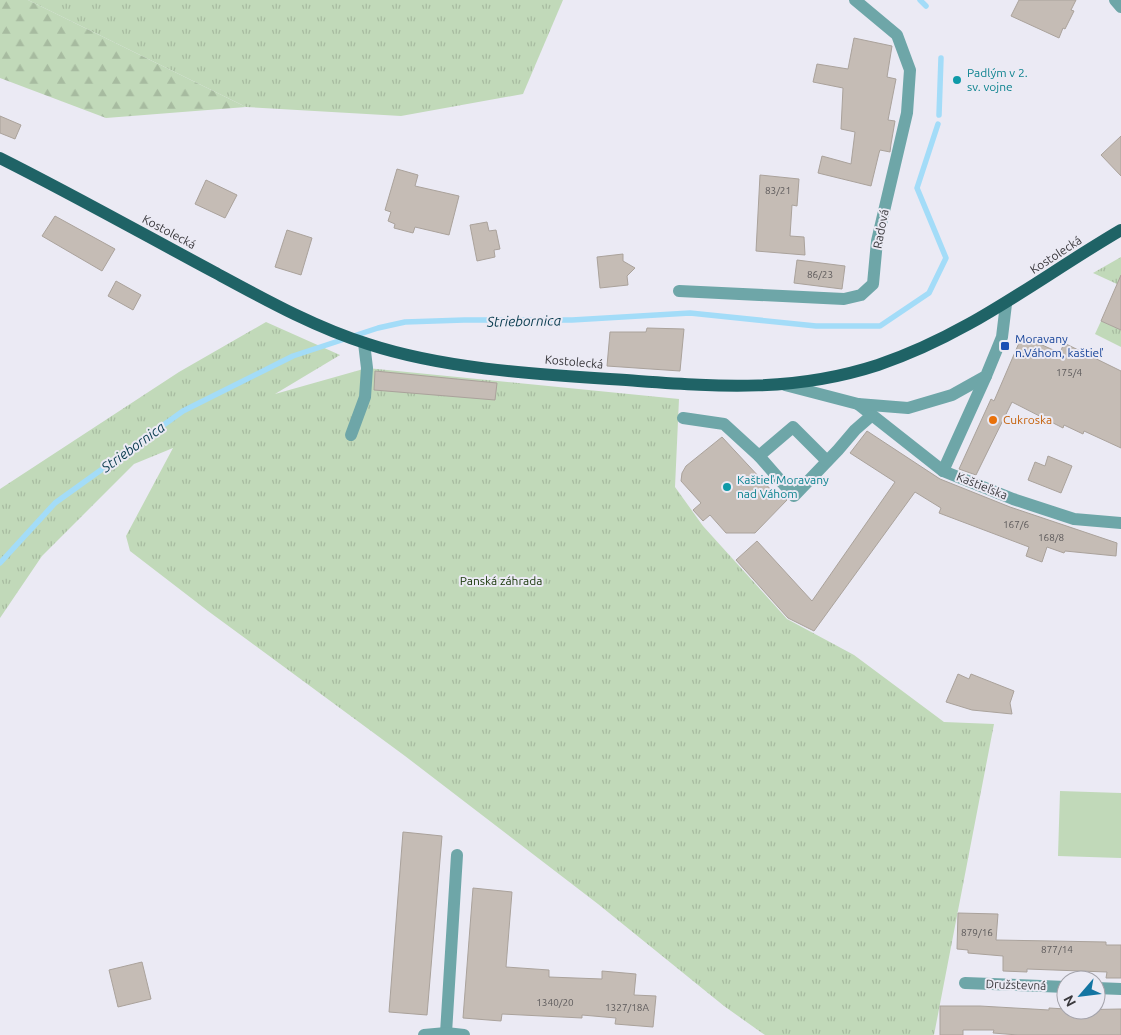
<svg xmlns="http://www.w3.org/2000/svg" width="1121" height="1035" font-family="Ubuntu,sans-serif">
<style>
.grass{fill:url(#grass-tufts)}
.forest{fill:url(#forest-firs)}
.pitch{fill:#c1d9b9}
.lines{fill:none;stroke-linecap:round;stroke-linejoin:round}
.stream{stroke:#a3dcf8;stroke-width:5.5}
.building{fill:#c5bcb5;stroke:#aaa29b}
.minor{stroke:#6ea6a8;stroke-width:12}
.major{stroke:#1f6366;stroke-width:12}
.culture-dot{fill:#0f9aa8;stroke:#ebeaf4;stroke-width:2}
.transit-dot{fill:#1a4fb4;stroke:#ebeaf4;stroke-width:2}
.food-dot{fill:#e8710a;stroke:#ebeaf4;stroke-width:2}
.labels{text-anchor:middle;stroke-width:4;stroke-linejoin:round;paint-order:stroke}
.number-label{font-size:10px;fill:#5d5a5b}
.culture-label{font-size:12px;fill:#0d838f;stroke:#ebeaf4;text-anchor:start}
.street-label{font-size:12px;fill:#3a393d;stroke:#ebeaf4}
.transit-label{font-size:12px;fill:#164399;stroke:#ebeaf4;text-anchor:start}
.food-label{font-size:12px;fill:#c56008;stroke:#ebeaf4;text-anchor:start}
.park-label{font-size:12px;fill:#153406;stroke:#ebeaf4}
.water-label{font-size:14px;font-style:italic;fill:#0a3c4f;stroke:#ebeaf4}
</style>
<defs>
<pattern id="grass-tufts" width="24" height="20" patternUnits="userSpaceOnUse" patternTransform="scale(1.25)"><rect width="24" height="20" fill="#c1d9b9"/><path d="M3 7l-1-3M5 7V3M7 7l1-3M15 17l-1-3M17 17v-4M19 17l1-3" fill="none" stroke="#a7bba0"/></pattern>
<pattern id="forest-firs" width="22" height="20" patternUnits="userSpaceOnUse" patternTransform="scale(1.25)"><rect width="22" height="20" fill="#c1d9b9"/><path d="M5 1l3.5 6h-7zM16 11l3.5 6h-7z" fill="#a7bba0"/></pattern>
</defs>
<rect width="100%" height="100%" fill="#ebeaf4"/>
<g class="grass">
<path d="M28 0H563L523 94 401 116 246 107Z"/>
<path d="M1121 257V282L1117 284 1093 273Z"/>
<path d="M1101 321 1121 330V347L1095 334Z"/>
<path d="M266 322 340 355 275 394 367 368 679 399 675 487 703 526 787 619 854 655 944 722 994 724 934 1035H765L762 1033 724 1006 598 904 405 756 208 611 130 551 126 536 173 448 134 464 42 556 0 618V489L179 372Z"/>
</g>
<path class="forest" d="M0 0H28L246 107 106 118 0 78Z"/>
<path class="pitch" d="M1060 791 1121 793V858L1058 856Z"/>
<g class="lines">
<g class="stream">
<path d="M920 0 926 6"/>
<path d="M939 115 941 58"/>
<path d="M0 563 55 503 183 411 293 356 378 328 405 322 464 320H572L690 313 816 326H880L929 293 946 258 917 188 938 124"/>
</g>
</g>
<g class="building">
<path d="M1019 0H1076L1071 10 1074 11 1065 29 1063 28 1059 38 1011 16Z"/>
<path d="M854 38 892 46 887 77 896 79 888 120 895 121 891 144 890 152 880 150 879 153 871 186 818 173 822 156 851 164 855 132 841 129 843 88 813 82 817 64 848 69Z"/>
<path d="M0 116 21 125 15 139 0 133Z"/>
<path d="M1121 136V176L1101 155Z"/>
<path d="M397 169 418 175 415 186 459 196 449 235 415 227 413 233 394 228 395 224 388 221 391 212 385 210Z"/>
<path d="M760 175 799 179 797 206 792 205 790 236 804 237 805 255 756 251Z"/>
<path d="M206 180 237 195 225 218 195 204Z"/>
<path d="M55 216 115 249 102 271 42 236Z"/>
<path d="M487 222 489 231 496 230 500 249 494 250 495 257 477 261 470 225Z"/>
<path d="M287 230 312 238 301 275 275 267Z"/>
<path d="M623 254V261L635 268 627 276 628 285 600 288 597 257Z"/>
<path d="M797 260 845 266 842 289 794 283Z"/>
<path d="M1121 275V330L1101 321Z"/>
<path d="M116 281 141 295 133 310 108 296Z"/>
<path d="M647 328 684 329 680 371 607 366 610 332H646Z"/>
<path d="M1022 336 1060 353 1064 343 1121 371V448L1084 431 1083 434 1064 425 1063 428 1012 402 976 475 959 469 991 399 994 401Z"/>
<path d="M375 371 497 383 495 400 374 390Z"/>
<path d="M867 431 940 479 1010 507 1117 543 1116 556 1065 551 1064 553 1047 547 1042 562 1026 556 1029 547 939 513 941 508 915 492 814 631 788 618 736 560 757 541 812 601 895 482 850 453Z"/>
<path d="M722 437 774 493H781L787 500 755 533H726L710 515 703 521 693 510 701 503 681 481 682 473 686 466Z"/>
<path d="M1048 456 1072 466 1061 493 1028 480 1035 462 1045 466Z"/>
<path d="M958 674 969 679 971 674 1014 691 1010 703 1012 714 972 710 946 702Z"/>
<path d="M403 832 442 836 427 1015 389 1012Z"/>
<path d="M473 888 512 892 506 967 549 970V977L602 979V971L636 974 634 995 656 996 653 1027 615 1024 616 1018 582 1015V1018L502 1014 501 1021 463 1018Z"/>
<path d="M958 913 998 914 996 940 1106 942V945H1121V978H1106L1107 972 1027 969V972L1003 971V956L968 953V950L957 949Z"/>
<path d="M142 962 151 999 118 1007 109 970Z"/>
<path d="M940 1006H980L1049 1010V1008L1066 1009V1010L1121 1009V1035H1018L993 1033 994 1030H963V1035H940Z"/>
</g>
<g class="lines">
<g class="minor">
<path d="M1115 0 1121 7"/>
<path d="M679 291 844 299 861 295 873 284 877 241 907 113 910 70 897 35 855 0"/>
<path d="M785 385 858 404 943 471 1013 499 1074 519 1121 523"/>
<path d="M858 404 908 408 952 395 986 376 1002 337 1006 304"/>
<path d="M683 418 724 424 759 456 794 496 838 450 855 430 871 416"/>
<path d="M351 435 365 397 367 368 364 343"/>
<path d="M759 456 793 427 827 461"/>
<path d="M943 471 986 376"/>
<path d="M965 983 1066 987"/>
<path d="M1096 988 1121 989"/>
<path d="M446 1033 457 855"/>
<path d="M424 1035 446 1033 464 1035"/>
</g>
<path class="major" d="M0 158C72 194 143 234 214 272 264 299 314 327 368 344 450 371 551 375 638 381 722 387 795 392 878 365 970 334 1039 278 1121 230"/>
</g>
<g class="culture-dot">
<circle cx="957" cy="80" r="5"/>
<circle cx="727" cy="487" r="5"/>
</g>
<rect class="transit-dot" x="1000" y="341" width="10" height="10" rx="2.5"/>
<circle class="food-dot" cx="993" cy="420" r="5"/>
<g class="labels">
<g class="number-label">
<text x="778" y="194">83/21</text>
<text x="820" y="278">86/23</text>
<text x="1069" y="376">175/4</text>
<text x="1016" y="528">167/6</text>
<text x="1051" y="541">168/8</text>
<text x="977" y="936">879/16</text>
<text x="1057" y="953">877/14</text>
<text x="555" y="1006">1340/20</text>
<text x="627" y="1011">1327/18A</text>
</g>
<g class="culture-label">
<text x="967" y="77">Padlým v 2.<tspan x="967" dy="14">sv. vojne</tspan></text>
<text x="737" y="484">Kaštieľ Moravany<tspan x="737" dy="14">nad Váhom</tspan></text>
</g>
<g class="street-label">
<text transform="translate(881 229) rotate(-79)" y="4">Radová</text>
<text transform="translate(169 232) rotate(28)" y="4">Kostolecká</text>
<text transform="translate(1056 255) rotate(-33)" y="4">Kostolecká</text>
<text transform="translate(574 362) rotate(5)" y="4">Kostolecká</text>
<text transform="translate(982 486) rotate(22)" y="4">Kaštieľska</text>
<text transform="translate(1016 985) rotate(2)" y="4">Družstevná</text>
</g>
<g class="transit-label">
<text x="1015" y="343">Moravany<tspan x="1015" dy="14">n.Váhom, kaštieľ</tspan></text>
</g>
<g class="food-label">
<text x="1003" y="424">Cukroska</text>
</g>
<g class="park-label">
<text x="501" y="585">Panská záhrada</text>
</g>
<g class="water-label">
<text transform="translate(524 321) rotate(-1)" y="5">Striebornica</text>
<text transform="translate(133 447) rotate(-36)" y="5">Striebornica</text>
</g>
</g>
<g transform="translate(1081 995) rotate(242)"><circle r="24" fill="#ebeaf4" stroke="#a4a3ab"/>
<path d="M0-4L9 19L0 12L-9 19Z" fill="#1375a2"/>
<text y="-8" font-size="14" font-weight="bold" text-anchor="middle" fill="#3a393d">N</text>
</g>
</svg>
